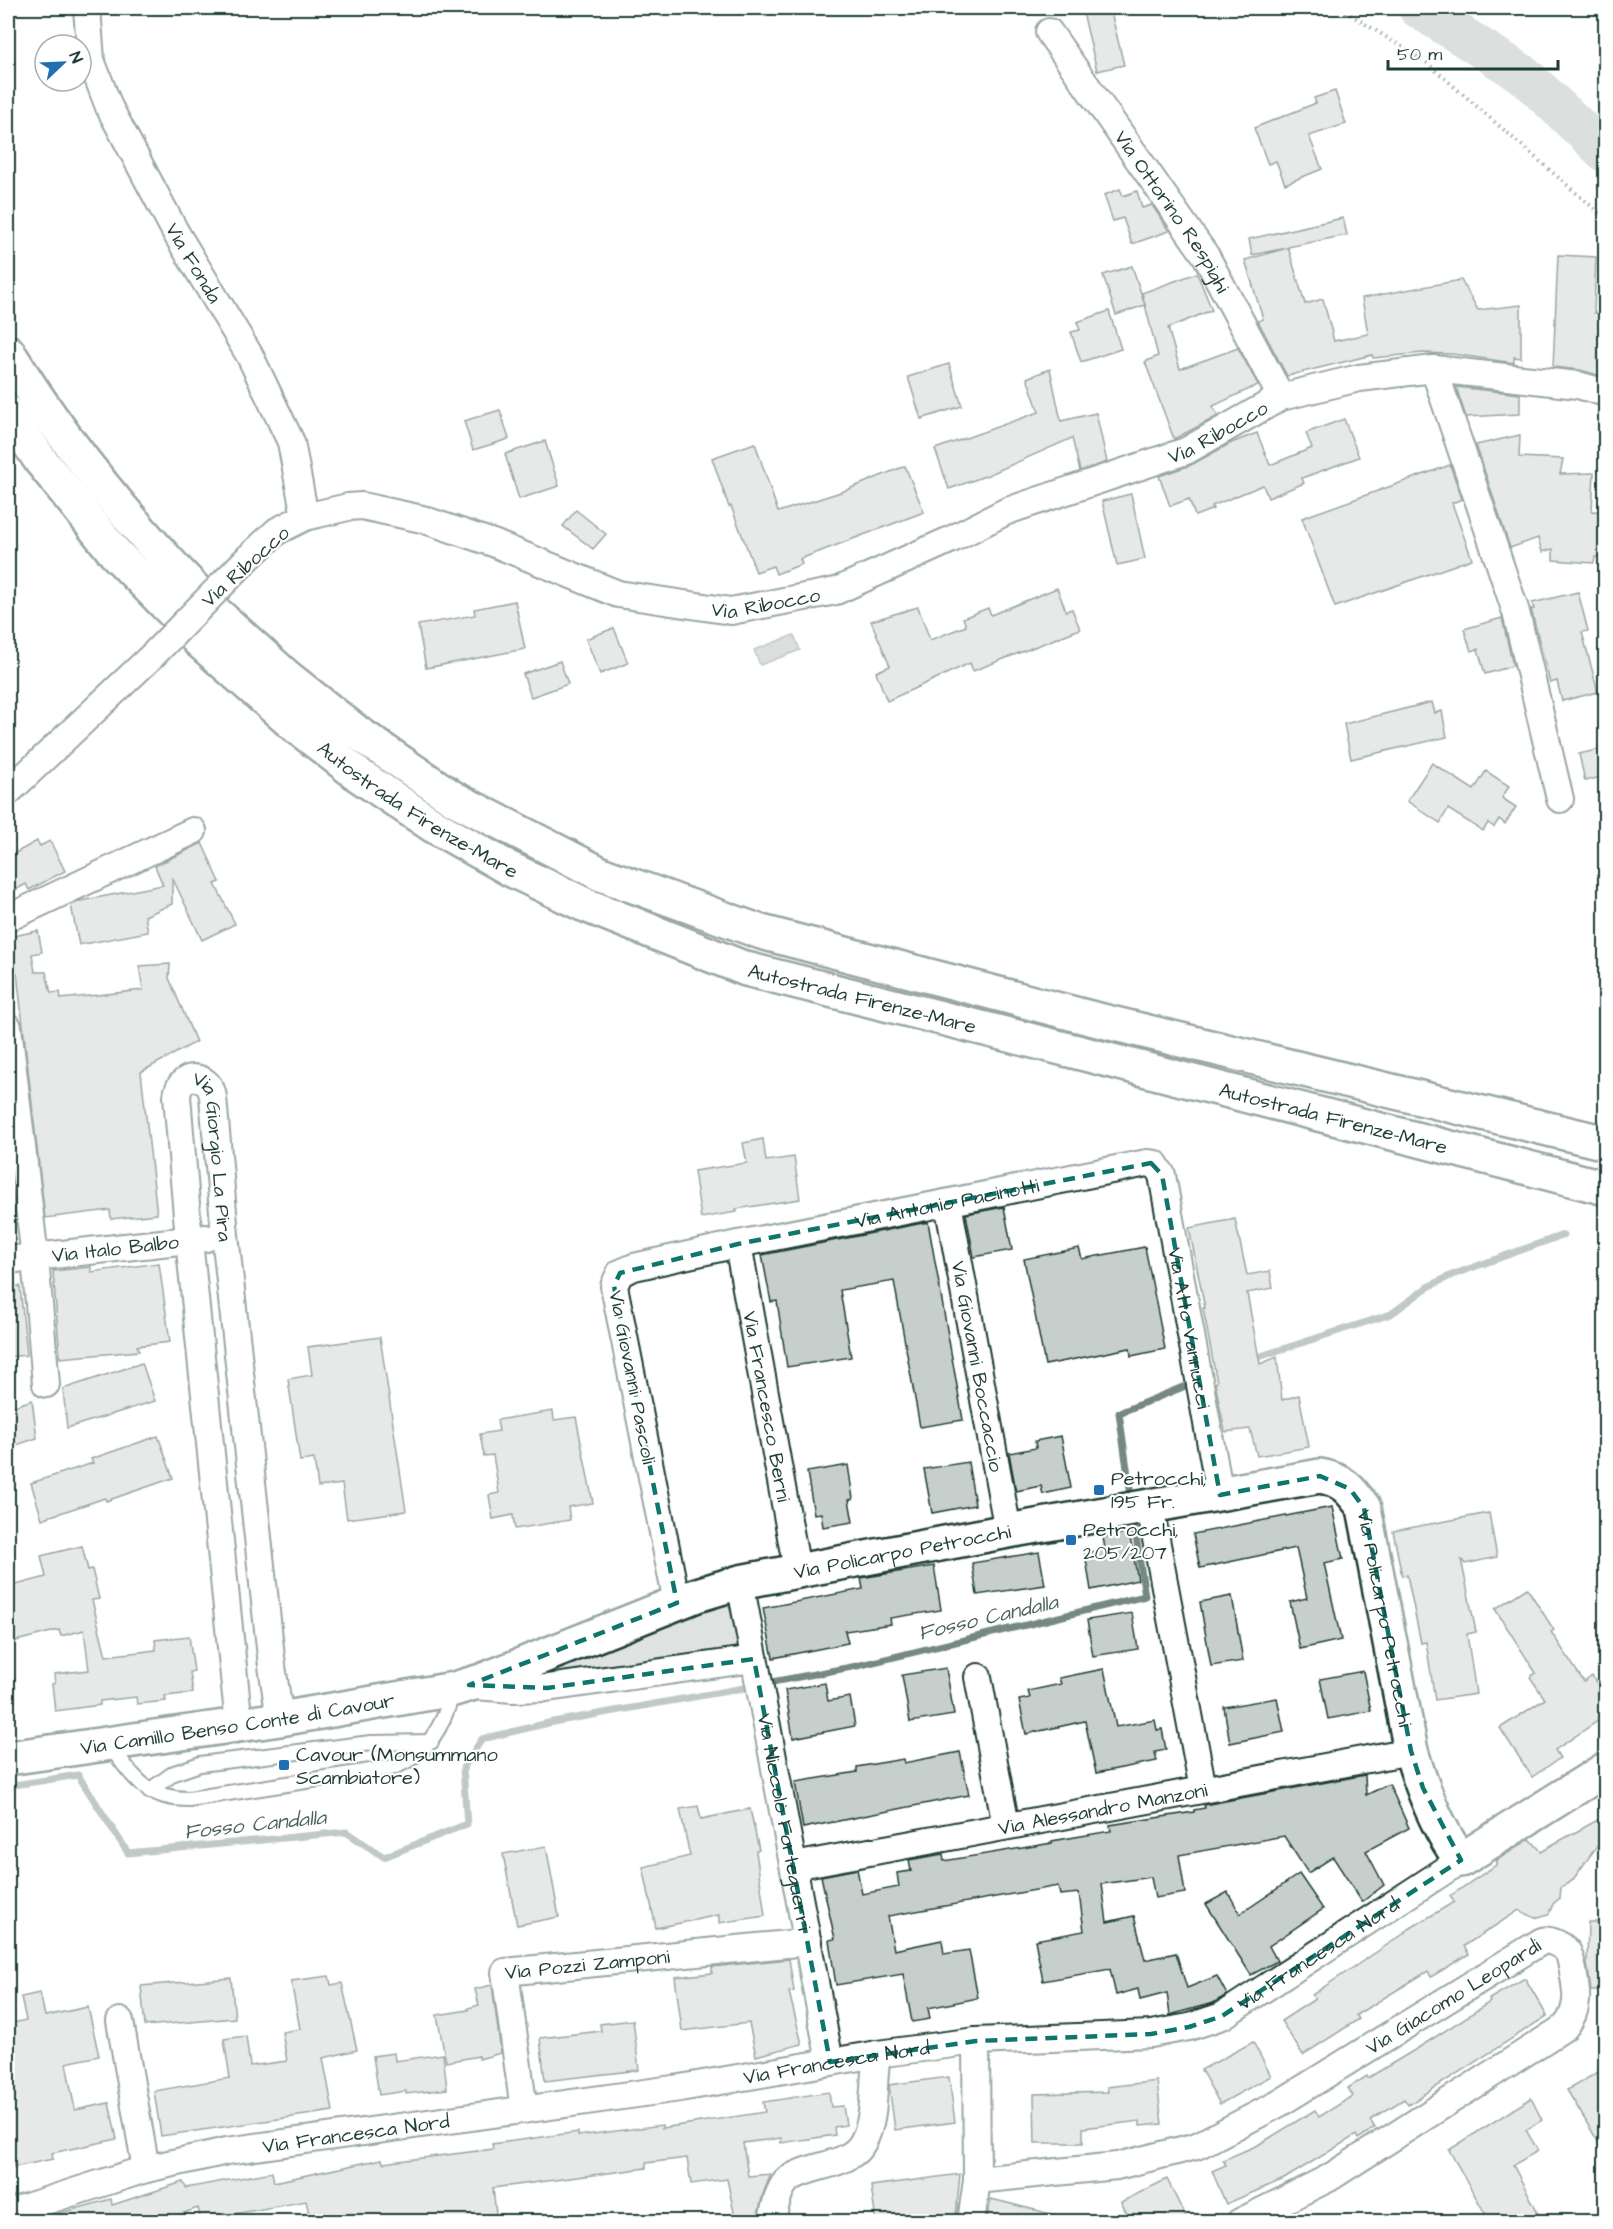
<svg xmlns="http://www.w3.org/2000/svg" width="1613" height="2229" font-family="'Architects Daughter',sans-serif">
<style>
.green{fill:#dee3e2;stroke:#7e908b;stroke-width:1.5}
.water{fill:#afbab7;stroke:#758883;stroke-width:1.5}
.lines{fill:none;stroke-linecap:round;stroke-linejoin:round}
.stream{stroke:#758883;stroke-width:7}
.river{stroke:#afbab7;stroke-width:40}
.building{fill:#c7cfcc;stroke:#1f3d34;stroke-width:1.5}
.service-casing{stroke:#1f3d34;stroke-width:18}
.minor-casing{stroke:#1f3d34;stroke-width:30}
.secondary-casing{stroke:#1f3d34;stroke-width:38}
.motorway-casing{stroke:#1f3d34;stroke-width:38}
.path{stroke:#1f3d34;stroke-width:4;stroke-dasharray:1.5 4.5;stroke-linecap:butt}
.service{stroke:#fff;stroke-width:14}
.minor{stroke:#fff;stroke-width:26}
.secondary{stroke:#fff;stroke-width:33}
.motorway{stroke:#fff;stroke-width:33}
.minor-bridge-casing{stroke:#1f3d34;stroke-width:30;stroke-linecap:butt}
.minor-bridge{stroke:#fff;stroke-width:26}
.marked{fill:none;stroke:#0f766e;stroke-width:4.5;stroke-dasharray:12 8;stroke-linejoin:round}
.poi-dot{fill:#1f6fb2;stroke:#fff;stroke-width:2}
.labels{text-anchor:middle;stroke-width:4.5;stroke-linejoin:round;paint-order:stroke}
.street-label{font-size:20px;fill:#1f3d34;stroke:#fff}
.poi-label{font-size:20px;fill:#1f3d34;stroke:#fff;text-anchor:start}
.water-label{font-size:21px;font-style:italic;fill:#4a625b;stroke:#fff}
</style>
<rect width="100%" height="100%" fill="#fff"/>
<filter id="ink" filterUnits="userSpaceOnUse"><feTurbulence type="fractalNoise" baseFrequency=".0167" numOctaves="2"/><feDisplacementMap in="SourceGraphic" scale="12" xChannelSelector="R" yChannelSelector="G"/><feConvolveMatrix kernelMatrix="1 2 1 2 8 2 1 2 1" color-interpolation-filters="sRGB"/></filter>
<g filter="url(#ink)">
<path class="green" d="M729 1603 739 1650 548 1677 538 1675 546 1666Z"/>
<path class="water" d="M794 635 800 650 760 665 754 650Z"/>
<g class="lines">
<g class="stream">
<path d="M1252 1359 1391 1314 1428 1287 1452 1275 1563 1235"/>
<path d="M1130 1489 1119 1413 1183 1387"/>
<path d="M772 1682 857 1666 1145 1596 1135 1530"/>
<path d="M8 1786 78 1775 128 1853 346 1832 384 1857 467 1824 463 1768 482 1739 553 1722 744 1688"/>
</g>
<path class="river" d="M1418 8 1524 75 1606 153"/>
</g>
<g class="building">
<path d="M1082 8H1110L1124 65 1097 71Z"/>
<path d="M1335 91 1346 124 1309 136 1322 169 1285 184 1276 161 1268 164 1254 128 1316 103 1314 98Z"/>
<path d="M1120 189 1123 196 1137 191 1142 208 1152 205 1169 231 1132 244 1123 218 1113 221 1104 195Z"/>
<path d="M1343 218 1347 235 1288 247 1305 304 1323 299 1334 341 1368 334 1362 298 1461 280 1478 310 1521 305V358L1514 357V363L1452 354 1423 353 1373 358 1372 355 1287 376 1258 321 1263 319 1245 260 1287 248 1252 255 1249 239Z"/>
<path d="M1558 255 1596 257 1594 313H1602L1601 348 1605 347V377L1580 370 1553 367Z"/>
<path d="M1132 266 1145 305 1116 315 1103 275Z"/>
<path d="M1197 273 1212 310 1168 328 1180 369 1238 348 1258 385 1213 406 1218 416 1174 439 1145 362 1158 356 1142 293Z"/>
<path d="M1109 311 1121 349 1081 362 1071 332 1080 330 1077 322Z"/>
<path d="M949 364 962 406 921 419 908 377Z"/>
<path d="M1050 369 1061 421 1096 413 1107 462 1080 471 1072 438 988 475 949 489 935 449 1039 412 1027 378Z"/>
<path d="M1456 387 1520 394V414L1466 417Z"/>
<path d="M500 410 509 439 473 450 464 421Z"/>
<path d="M1344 419 1359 457 1302 478 1304 483 1268 498 1263 485 1212 506 1213 509 1195 516 1189 499 1170 506 1159 476 1191 465 1231 443 1257 433 1270 465 1312 448 1306 433Z"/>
<path d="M1520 435 1519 457 1563 459 1560 474 1594 473 1592 511 1605 512V557H1595L1594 563 1553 560V549L1542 552 1538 538 1510 548 1476 445Z"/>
<path d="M545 441 559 486 519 499 505 454Z"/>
<path d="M755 443 778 512 844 491 905 466 924 512 800 559 802 564 776 574 773 566 756 572 731 506 729 507 712 458Z"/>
<path d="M1450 465 1462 499 1452 503 1472 559 1335 607 1302 518Z"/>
<path d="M1131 494 1145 559 1117 565 1102 501Z"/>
<path d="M576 510 606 534 593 549 563 526Z"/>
<path d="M1057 588 1066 611 1072 609 1080 629 973 671 970 663 887 701 876 672 890 666 871 621 918 607 930 640 966 626 963 618 988 608 991 615Z"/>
<path d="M1578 592 1588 631 1582 632 1598 692 1562 701 1557 681 1550 683 1531 609H1534L1532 603Z"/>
<path d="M515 601 525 649 426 668 418 625 475 615 474 609Z"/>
<path d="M1502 618 1513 666 1485 674 1478 649 1471 651 1464 629Z"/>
<path d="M614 628 628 663 600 674 586 639Z"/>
<path d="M560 661 568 684 531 697 523 674Z"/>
<path d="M1432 702 1435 713 1442 711 1447 737 1351 759 1344 724Z"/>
<path d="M1605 748V776L1585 781 1579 754Z"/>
<path d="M1432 763 1474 790 1486 771 1509 786 1502 798 1516 807 1505 824 1499 819 1494 827 1488 823 1483 831 1448 809 1440 823 1407 801Z"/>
<path d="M37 841 40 846 50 841 65 871 29 890 26 884 8 894V857Z"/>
<path d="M202 843 220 882 215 884 235 924 202 940 172 877V904L145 916 148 932 79 945 71 905 80 901 163 885 155 866Z"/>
<path d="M38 931 42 952 32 954 35 972H46L51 993 60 992 61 999 143 990 139 966 170 964 169 978 196 1042 141 1072 157 1214 111 1219 110 1210 45 1218 17 973 8 975V937Z"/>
<path d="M763 1139 766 1161 794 1157 800 1199 736 1209 737 1212 701 1218 694 1171 747 1163 743 1143Z"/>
<path d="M8 1152 16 1222 8 1223Z"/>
<path d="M1004 1207 1012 1250 974 1257 966 1214Z"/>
<path d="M1235 1219 1247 1275 1270 1271 1273 1288 1247 1293 1260 1364 1277 1357 1282 1400 1299 1395 1309 1447 1257 1456 1250 1429 1225 1432 1215 1383 1217 1382 1203 1308H1205L1189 1228Z"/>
<path d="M928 1222 963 1420 920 1427 894 1281 840 1290 851 1357 787 1367 777 1301 771 1302 762 1255Z"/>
<path d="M1145 1247 1165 1349 1131 1356 1130 1348 1045 1365 1024 1259 1079 1248 1082 1259Z"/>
<path d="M159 1263 170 1342 137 1346 139 1351 60 1358 53 1271 91 1267V1272Z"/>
<path d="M20 1286 27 1355 8 1357V1287Z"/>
<path d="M380 1337 406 1511 347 1519 342 1484 318 1487 314 1459 300 1461 288 1379 312 1375 308 1347Z"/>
<path d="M142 1363 155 1401 67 1428 63 1389Z"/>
<path d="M32 1400 37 1438 8 1448V1408Z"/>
<path d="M553 1411 554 1420 576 1417 593 1503 568 1507 570 1520 515 1529 513 1515 493 1519 489 1495 499 1493 493 1455 484 1456 480 1434 499 1431 497 1420Z"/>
<path d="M158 1436 173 1478 106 1501 105 1498 42 1519 31 1483 93 1463 91 1459Z"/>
<path d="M1061 1436 1071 1488 1043 1494 1041 1486 1016 1491 1009 1453 1036 1448 1035 1441Z"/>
<path d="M968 1462 975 1505 932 1513 924 1469Z"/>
<path d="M848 1465 853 1499 849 1500 853 1522 823 1527 821 1513 814 1514 807 1472Z"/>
<path d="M1332 1507 1343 1559 1324 1563 1341 1640 1300 1649 1290 1602 1307 1598 1296 1548 1200 1568 1193 1534Z"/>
<path d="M1489 1513 1497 1557 1465 1564 1461 1559 1476 1632 1467 1634 1476 1694 1435 1700 1426 1642 1421 1643 1407 1575 1402 1576 1393 1531Z"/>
<path d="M1129 1532 1138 1580 1091 1590 1085 1553 1105 1549 1103 1537Z"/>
<path d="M82 1546 88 1570 92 1569 99 1599 92 1600 106 1656 156 1650 155 1640 189 1636 194 1671 190 1672 193 1693 165 1696 166 1701 137 1704 136 1697 100 1701V1705L55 1711 52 1684 55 1683 54 1674 89 1670 84 1630 61 1636 59 1630 8 1643V1587L46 1577 41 1556Z"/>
<path d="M1039 1552 1045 1585 977 1595 972 1563Z"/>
<path d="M934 1566 941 1610 890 1618 891 1624 845 1631 848 1643 773 1658 763 1608 863 1589 861 1578Z"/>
<path d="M1527 1588 1554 1630 1551 1632 1584 1682 1592 1676 1605 1697V1716L1555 1750 1560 1758 1532 1777 1500 1728 1545 1699 1530 1677 1536 1673 1495 1609Z"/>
<path d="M1232 1596 1243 1661 1211 1666 1200 1602Z"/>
<path d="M1132 1613 1138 1649 1093 1656 1087 1620Z"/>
<path d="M946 1668 954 1715 910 1722 902 1675Z"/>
<path d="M1104 1669 1116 1727 1155 1720 1157 1730 1162 1729 1166 1750 1155 1752 1157 1761 1096 1773 1085 1721 1026 1734 1019 1700 1030 1698 1028 1691 1061 1684 1059 1678Z"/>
<path d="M1363 1671 1371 1711 1328 1719 1320 1679Z"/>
<path d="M825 1683 828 1701 850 1697 855 1726 793 1738 785 1690Z"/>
<path d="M1277 1698 1284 1732 1230 1743 1224 1707Z"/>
<path d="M960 1752 969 1795 803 1828 795 1782 857 1772V1767L903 1759 904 1763Z"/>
<path d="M1365 1775 1366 1795 1389 1784 1409 1828 1366 1851 1384 1885 1362 1902 1333 1857 1308 1873 1284 1836 1179 1855 1185 1893 1155 1898 1151 1877 1102 1884 1107 1922 1134 1916 1145 1960 1176 1953 1187 1988 1217 1976 1227 1995 1213 2003 1170 2015 1167 1993 1140 2000 1138 1989 1116 1995 1110 1969 1043 1981 1035 1940 1084 1931 1079 1893 1060 1895 1058 1886 888 1916 894 1950 942 1940 944 1954 969 1950 978 1998 928 2008 930 2019 912 2022 903 1974 836 1985 829 1940 835 1939 821 1876 857 1869 862 1894 899 1887 897 1873 911 1871 909 1860 943 1854 944 1861 1052 1843V1841L1111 1831 1110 1825 1194 1812V1810L1205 1808 1204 1805Z"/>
<path d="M698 1806 701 1819 750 1809 759 1850 756 1851 765 1916 719 1923V1915L656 1928 643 1867 690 1856 680 1809Z"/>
<path d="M1605 1816V1835L1572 1881 1561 1887 1560 1898 1553 1904 1549 1914 1535 1918 1519 1910 1464 1946 1469 1954 1431 1977 1428 1971 1356 2015 1359 2019 1303 2055 1281 2021 1315 1999 1312 1995 1405 1933 1404 1932 1454 1902 1450 1896 1496 1865 1497 1860 1528 1840H1531L1541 1851Z"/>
<path d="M546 1846 559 1917 517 1925 503 1854Z"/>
<path d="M1299 1874 1323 1909 1269 1946 1277 1961 1251 1975 1206 1904 1228 1892 1240 1914Z"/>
<path d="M1588 1922H1605V1991H1591L1587 1963Z"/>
<path d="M789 1959 794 1991 789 1992 802 2044 756 2056 749 2023 682 2031 675 1977 712 1973V1967Z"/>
<path d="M329 1976 331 1985 342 1983 357 2050 323 2058 333 2111 161 2136 154 2091 230 2078 224 2039 246 2036 250 2066 287 2061 282 2032 300 2029 291 1981Z"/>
<path d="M231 1978 235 2018 145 2026 141 1986Z"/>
<path d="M1525 1978 1547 2016 1408 2105 1404 2099 1370 2120 1375 2128 1358 2139 1356 2135 1284 2179 1226 2204 1212 2171 1226 2165 1223 2160 1258 2145 1315 2110 1319 2117 1353 2096 1348 2088 1367 2076 1368 2078 1418 2048 1490 2002 1489 1999Z"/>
<path d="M492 1985 501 2053 479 2059V2056L446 2062 437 2015 468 2010V2008L479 2005 475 1989Z"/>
<path d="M40 1993 45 2016 88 2007 99 2056 66 2063 75 2110 109 2103 117 2139 52 2153 53 2159 14 2167 8 2140V2024L26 2020 21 1997Z"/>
<path d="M633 2020 639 2070 545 2081 540 2038 601 2031 600 2024Z"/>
<path d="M1253 2042 1271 2076 1220 2104 1201 2070Z"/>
<path d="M394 2053 395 2061 443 2054 447 2089 406 2094V2091L379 2095 373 2056Z"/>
<path d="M1605 2068V2153L1567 2090Z"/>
<path d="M949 2077 955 2122 895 2130 889 2085Z"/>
<path d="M1157 2081 1162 2124 1140 2126V2121L1083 2128V2143H1035L1034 2094 1108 2092 1107 2087Z"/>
<path d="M829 2092 831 2107 843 2106 846 2125 834 2127 835 2135 781 2143V2138L743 2143 748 2176 771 2174 763 2194 756 2222H736L727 2179 691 2184 687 2158 646 2163V2168L493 2188 497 2222H311L306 2201 201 2220 198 2208 158 2222H51L50 2216 111 2199 112 2205 183 2182 186 2188 272 2172 274 2182 382 2159 383 2163 493 2149 492 2144 578 2132V2136L662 2125V2128L765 2112 763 2102Z"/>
<path d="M1531 2098 1542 2120 1526 2130 1538 2151 1513 2165 1543 2222H1490L1449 2150Z"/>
<path d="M960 2174 956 2216 905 2222H876L871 2186Z"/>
<path d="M1167 2179 1188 2222H1131L1121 2202Z"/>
<path d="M991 2199 1056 2215V2222H986Z"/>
</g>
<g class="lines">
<g class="service-casing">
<g id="service">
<path d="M109 1745C134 1777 145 1799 189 1799L390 1768C428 1756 444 1725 453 1690"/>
<path d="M149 1791 174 1773 200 1764 371 1743 431 1742"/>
</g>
</g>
<g class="minor-casing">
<g id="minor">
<path id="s1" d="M87 8 91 60 109 107 176 233 250 356 291 442 305 517"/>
<path id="s2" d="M1049 32 1206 256 1281 397"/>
<path d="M1434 369 1516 612 1560 799"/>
<path id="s3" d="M248 558 277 531 305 517 348 507 362 506 422 519 493 543 618 594 731 611 836 591 952 539 1007 511 1186 451 1281 397 1359 378 1434 369 1578 385 1606 393"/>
<path d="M8 792 152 656"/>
<path d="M8 918 193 831"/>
<path d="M8 1027 35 1258 46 1384"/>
<path id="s4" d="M948 1203 1008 1531"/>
<path id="s5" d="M738 1244 797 1570"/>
<path id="s6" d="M8 1260 206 1238"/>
<path d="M1150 1507 1203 1789"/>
<path id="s7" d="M740 1582 830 2062"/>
<path id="s8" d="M677 1603 614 1286 620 1273 634 1267 738 1244 1147 1163 1155 1164 1162 1175 1220 1495"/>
<path d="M978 1677 1006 1826"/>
<path d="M475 1686 513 1689 547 1688 754 1659"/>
<path id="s9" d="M239 1725 189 1240 177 1096C180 1071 210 1073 213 1097L225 1235 272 1666 280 1719"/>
<path id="s10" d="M794 1866 1411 1751"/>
<path d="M120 2021 146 2169"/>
<path id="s11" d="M524 2110 505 1972 808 1942"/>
<path id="s12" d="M977 2180 1117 2166 1197 2146 1280 2103 1542 1941C1550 1939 1562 1945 1567 1951 1572 1956 1577 1993 1576 2001 1575 2010 1571 2020 1565 2027L1329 2178 1240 2222"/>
<path id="s13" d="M8 2213 146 2169 227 2151 680 2088 877 2054 976 2041 1151 2034 1189 2027 1222 2016 1461 1860"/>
<path d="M771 2222C775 2209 778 2187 789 2179 810 2164 850 2167 863 2142 877 2116 872 2082 877 2054"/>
<path d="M971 2222 977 2180 976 2041"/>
</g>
</g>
<g class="secondary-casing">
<g id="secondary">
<path id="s14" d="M8 1758 280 1719 454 1689 481 1681 697 1595 740 1582 1008 1531 1320 1476C1343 1480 1350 1489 1364 1508L1411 1751C1422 1789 1437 1828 1461 1860L1606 1769"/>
</g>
</g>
<g class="motorway-casing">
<g id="motorway">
<path d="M8 352C61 439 125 517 195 590"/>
<path d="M8 412 41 461 115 553 173 612"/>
<path d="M218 615 288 678 355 731 453 798 601 874 761 932 1090 1018 1606 1143"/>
<path id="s15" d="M197 639 292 723 360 776 434 826 510 869 583 904 746 969 1081 1053 1606 1188"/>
</g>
</g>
<path class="path" d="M1340 8 1426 62 1606 219"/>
<use href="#service" class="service"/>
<use href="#minor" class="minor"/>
<use href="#secondary" class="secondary"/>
<use href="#motorway" class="motorway"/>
<g class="minor-bridge-casing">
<path id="minor-bridge" d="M152 656 248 558"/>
</g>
<use href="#minor-bridge" class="minor-bridge"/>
</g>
</g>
<path d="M0 0H1613V2229H0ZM1151 1163 1162 1175 1220 1495 1320 1476 1350 1489 1364 1508 1411 1751 1423 1788 1461 1860 1222 2016 1189 2027 1151 2034 976 2041 830 2062 754 1659 547 1688 469 1685 677 1603 614 1286 620 1273 738 1244Z" fill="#fff" fill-opacity=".55" fill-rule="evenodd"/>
<path class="marked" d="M1151 1163 1162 1175 1220 1495 1320 1476 1350 1489 1364 1508 1411 1751 1423 1788 1461 1860 1222 2016 1189 2027 1151 2034 976 2041 830 2062 754 1659 547 1688 469 1685 677 1603 614 1286 620 1273 738 1244Z"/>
<g class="poi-dot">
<rect x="1093" y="1484" width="12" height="12" rx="3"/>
<rect x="1065" y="1534" width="12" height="12" rx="3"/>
<rect x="278" y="1759" width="12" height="12" rx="3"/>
</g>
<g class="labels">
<g class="street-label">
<text dy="7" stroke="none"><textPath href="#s2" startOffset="218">Via Ottorino Respighi</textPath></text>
<text dy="7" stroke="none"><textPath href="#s1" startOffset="280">Via Fonda</textPath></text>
<text dy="7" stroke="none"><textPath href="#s3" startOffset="1036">Via Ribocco</textPath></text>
<text transform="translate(245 566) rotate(-42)" y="7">Via Ribocco</text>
<text dy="7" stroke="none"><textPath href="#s3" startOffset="550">Via Ribocco</textPath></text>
<text dy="7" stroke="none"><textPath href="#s15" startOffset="280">Autostrada Firenze-Mare</textPath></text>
<text dy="7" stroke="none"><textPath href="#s15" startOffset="766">Autostrada Firenze-Mare</textPath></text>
<text dy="7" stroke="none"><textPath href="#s15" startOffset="1252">Autostrada Firenze-Mare</textPath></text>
<text dy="7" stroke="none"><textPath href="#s9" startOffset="746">Via Giorgio La Pira</textPath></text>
<text dy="7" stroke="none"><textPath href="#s8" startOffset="672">Via Antonio Pacinotti</textPath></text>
<text dy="7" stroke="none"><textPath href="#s6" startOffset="108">Via Italo Balbo</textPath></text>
<text dy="7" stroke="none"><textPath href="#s8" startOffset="1053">Via Atto Vannucci</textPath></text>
<text dy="7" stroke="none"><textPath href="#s4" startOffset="166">Via Giovanni Boccaccio</textPath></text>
<text transform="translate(633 1377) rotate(79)" y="7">Via Giovanni Pascoli</text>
<text dy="7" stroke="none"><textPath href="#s5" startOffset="165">Via Francesco Berni</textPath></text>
<text dy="7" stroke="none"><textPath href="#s14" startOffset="922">Via Policarpo Petrocchi</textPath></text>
<text dy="7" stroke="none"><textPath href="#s14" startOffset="1515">Via Policarpo Petrocchi</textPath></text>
<text dy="7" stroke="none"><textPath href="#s14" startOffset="232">Via Camillo Benso Conte di Cavour</textPath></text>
<text dy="7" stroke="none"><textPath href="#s10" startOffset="314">Via Alessandro Manzoni</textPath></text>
<text dy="7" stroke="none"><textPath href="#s7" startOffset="244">Via Niccolò Forteguerri</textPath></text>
<text dy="7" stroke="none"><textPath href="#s13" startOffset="1348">Via Francesca Nord</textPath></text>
<text dy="7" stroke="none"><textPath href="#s11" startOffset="222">Via Pozzi Zamponi</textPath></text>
<text dy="7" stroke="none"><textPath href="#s12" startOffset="520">Via Giacomo Leopardi</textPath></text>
<text dy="7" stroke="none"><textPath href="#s13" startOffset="844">Via Francesca Nord</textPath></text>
<text dy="7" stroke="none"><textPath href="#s13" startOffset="358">Via Francesca Nord</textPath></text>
</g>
<g class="poi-label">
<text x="1111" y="1485">Petrocchi,<tspan x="1111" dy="23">195 Fr.</tspan></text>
<text x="1083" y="1536">Petrocchi,<tspan x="1083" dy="23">205/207</tspan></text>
<text x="296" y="1761">Cavour (Monsummano<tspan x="296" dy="23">Scambiatore)</tspan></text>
</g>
<g class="water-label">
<text transform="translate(988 1617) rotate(-13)" y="7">Fosso Candalla</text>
<text transform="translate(255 1824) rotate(-6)" y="7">Fosso Candalla</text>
</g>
</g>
<rect width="1613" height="2229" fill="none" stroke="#fff" stroke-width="30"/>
<rect x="15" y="15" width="1583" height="2199" fill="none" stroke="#1f3d34" stroke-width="2" filter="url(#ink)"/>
<g transform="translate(63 63) rotate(67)"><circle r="28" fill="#ffffff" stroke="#a5b1ae" stroke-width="1.5"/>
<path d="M0-4.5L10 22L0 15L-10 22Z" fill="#1f6fb2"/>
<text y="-9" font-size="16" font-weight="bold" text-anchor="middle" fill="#1f3d34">N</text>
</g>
<path d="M1388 60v9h170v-9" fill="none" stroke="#1f3d34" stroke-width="3"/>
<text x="1397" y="60" font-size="18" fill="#1f3d34" stroke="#ffffff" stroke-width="4.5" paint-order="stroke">50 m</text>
</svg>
